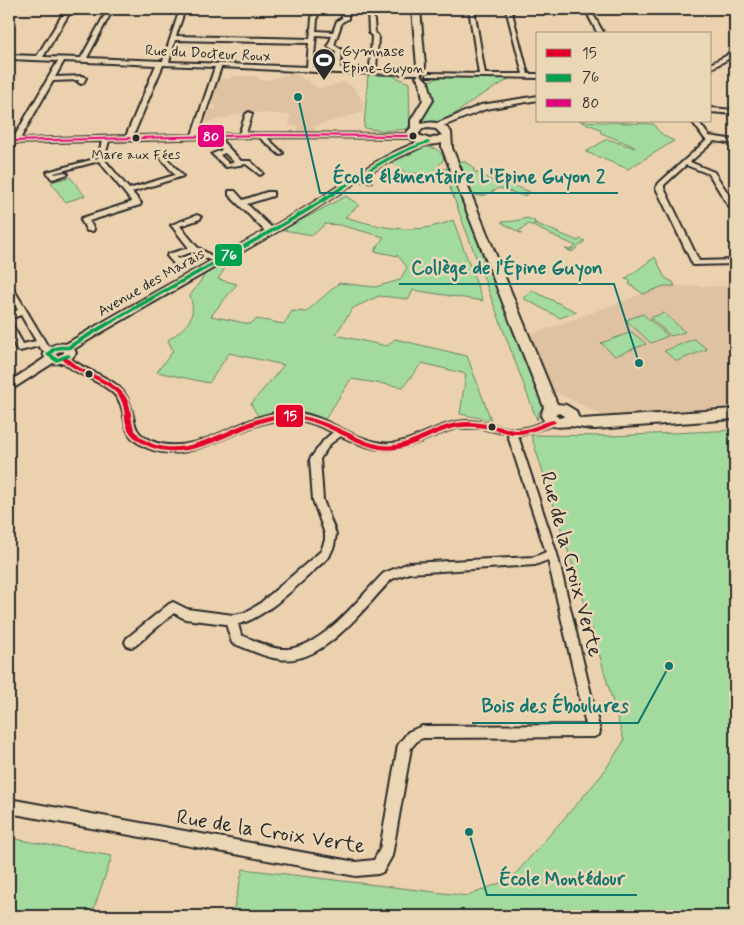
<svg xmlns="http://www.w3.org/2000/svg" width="744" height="925" font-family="Mynerve,sans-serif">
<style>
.built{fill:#dec2a1}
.green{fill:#a3db9f;stroke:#678365}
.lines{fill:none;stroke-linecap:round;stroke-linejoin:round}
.minor-casing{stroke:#2b2b2b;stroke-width:4}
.tertiary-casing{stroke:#2b2b2b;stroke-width:4}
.secondary-casing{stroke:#2b2b2b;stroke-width:4}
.minor{fill:#ebd7b5;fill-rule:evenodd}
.tertiary{fill:#ebd7b5;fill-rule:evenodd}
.secondary{fill:#ebd7b5;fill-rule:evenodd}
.bus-1-casing{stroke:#ebd7b5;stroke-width:4}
.bus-2-casing{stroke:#ebd7b5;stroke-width:4}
.bus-3-casing{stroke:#ebd7b5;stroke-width:4}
.bus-1{fill:#e4002b;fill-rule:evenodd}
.bus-2{fill:#02a04f;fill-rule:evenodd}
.bus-3{fill:#e5007d;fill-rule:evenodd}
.bus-dot{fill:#2b2b2b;stroke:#ebd7b5;stroke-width:2}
.labels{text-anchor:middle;stroke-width:5;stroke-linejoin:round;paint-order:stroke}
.far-bus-label{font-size:14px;fill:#2b2b2b;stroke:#ebd7b5}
.far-poi-label{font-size:15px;fill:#2b2b2b;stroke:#ebd7b5;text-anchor:start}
.far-street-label{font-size:15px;fill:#2b2b2b;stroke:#ebd7b5}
.near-street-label{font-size:21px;fill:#2b2b2b;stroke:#ebd7b5}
.leader{fill:none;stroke:#0f766e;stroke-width:2}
.callout-dot{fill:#0f766e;stroke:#ebd7b5;stroke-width:2}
.callout-label{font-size:19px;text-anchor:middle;font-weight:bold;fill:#0f766e;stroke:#ebd7b5;stroke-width:5;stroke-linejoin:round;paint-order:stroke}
.line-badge{stroke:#ebd7b5;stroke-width:2}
.badge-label{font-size:14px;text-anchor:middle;font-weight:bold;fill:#fff}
</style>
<rect width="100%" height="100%" fill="#ecd1ae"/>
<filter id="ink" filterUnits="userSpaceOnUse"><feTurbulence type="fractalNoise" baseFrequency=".02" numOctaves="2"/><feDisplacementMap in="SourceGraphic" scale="10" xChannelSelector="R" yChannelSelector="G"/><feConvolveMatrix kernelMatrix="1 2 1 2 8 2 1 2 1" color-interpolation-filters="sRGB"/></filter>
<g filter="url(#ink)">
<g class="built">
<path d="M295 73 319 89 344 82 353 87 363 102V112L315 126V132H297L298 126 289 125 291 115 246 112 205 123 210 109H216V105H211L219 79H230L232 76H256L262 81Z"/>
<path d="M664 286H735V406L604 416 553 391 531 335Z"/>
</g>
<g class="green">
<path d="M368 74 391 75 409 83 410 124 407 129 384 131 364 128Z"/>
<path d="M440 77 507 78 509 79C499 86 486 92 475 99 465 105 434 136 422 118L434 99 429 81Z"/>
<path d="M580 121 654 124C657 132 667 138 674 141L628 169 586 152 607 139 635 148 631 145 601 133 600 129Z"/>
<path d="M420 147C432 147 439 147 444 159L436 169 438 174 406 173 390 161Z"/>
<path d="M459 161H463L473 167 474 171 497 183V179L530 192 524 196 499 188C489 193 482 199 472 194Z"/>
<path d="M452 168 544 405 539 412 537 420 443 169Z"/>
<path d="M70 177 85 196 65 202 51 182Z"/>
<path d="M346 196 359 205 345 217C383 228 415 236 453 220L483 301 413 290 409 299 379 296 353 308 335 335 387 346 395 339 467 356 491 420 460 414 466 374 422 363 403 387 351 379 322 424 298 415 261 421 251 404 284 365 229 353 209 383 157 372 173 351 168 340C185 328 198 319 190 296L206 273 231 259 218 279 237 284 211 316 250 324 257 319 284 324 292 311 306 312 339 283 375 287 400 280 407 267 398 256 374 251 384 237 340 225 325 224 313 235 283 230Z"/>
<path d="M527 218 535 221 533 226 529 224 519 231 522 234 501 222 515 221Z"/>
<path d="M535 223 578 241 581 239 585 241 572 252 565 249 571 250 576 246 535 227Z"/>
<path d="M655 257 665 278 673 282 675 286H664L643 294 629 284 631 281 625 279Z"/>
<path d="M533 290 535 292 577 312 560 318 523 298Z"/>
<path d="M664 313 685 332 671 336 650 318Z"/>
<path d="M643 314 668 336 651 343 626 320Z"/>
<path d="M632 332 646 344 615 356 601 343Z"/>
<path d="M694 339 707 349 677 361 664 351Z"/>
<path d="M735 430V916H232L243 869 468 896 512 878 601 776 624 741 585 604 531 435 612 436Z"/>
<path d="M9 838 112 856 93 911 115 916H9Z"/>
</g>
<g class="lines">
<g class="minor-casing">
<g id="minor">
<path d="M66 9H72L43 57 81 58 108 9H113L87 58 163 61 180 9H185L176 36 310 39 313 9H318L316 31 333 32 337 21 342 18 343 9H348V19L342 22 334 45 342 50 340 68 370 69 372 36 369 33 368 9H373L375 33 378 36 376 70 417 71 420 73 419 74 337 73 221 67 198 135 239 134 246 114 249 112 252 114 246 133 413 134 416 136 413 138 266 137 282 152 283 153 280 155 259 137 219 138 241 161H250L263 173 260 175 246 164 226 167 212 154 222 150 213 138 109 141 104 159 129 189 175 175 160 157 163 155 165 156 183 176 132 192 141 203 140 205 89 221 94 229 93 231H87L81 220 82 218 132 202 99 161 54 173 55 174 65 172 68 174 53 179 51 178 47 172 98 158 102 141 9 143V139H13L58 61 9 59V55L37 56ZM316 35 332 36 328 46 336 51 334 68 313 67ZM175 40 309 43 307 67 169 62ZM64 61 156 65 126 136 20 139 53 81 79 80 78 82 81 84 83 83 86 78 83 76 55 77ZM163 65 215 67 192 135 133 136ZM225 153 234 162 229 164 220 155Z"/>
<path d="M469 9H474L485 74H523L506 9H511L528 74H538V78L427 76V74L429 73 479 74Z"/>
<path d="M585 9H590L604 34H598Z"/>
<path d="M726 9 735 10V14L727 10Z"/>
<path d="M735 47V52L730 58 710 69V64L726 56Z"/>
<path d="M692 121H698L709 136 735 140V144L714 141 690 162 714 172 735 204V208L729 207 709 174 686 165 664 185V188L699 261 735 260V264L693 265 656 188 659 183 707 140 705 139Z"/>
<path d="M357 176H361L371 181 365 182 357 178Z"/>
<path d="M229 191H235L243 200 267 192H273V196L247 204 273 229V233H267L229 195Z"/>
<path d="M197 215 201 217 200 219 180 226 197 247 220 261 216 263 201 256 180 264H174L167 256 168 254 189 248 171 225ZM193 252 196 253 178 259 176 257Z"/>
<path d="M9 286 13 288 47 345 55 351 54 353C48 355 42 351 39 346L20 351 17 350 9 334V323L13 326 23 344 36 341 21 315 9 319V313L18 310 9 295Z"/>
<path d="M64 355C70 357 74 362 80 365 94 374 114 379 124 393 140 414 124 433 157 443 201 456 244 412 288 412 322 412 348 438 381 443 407 447 431 426 457 422 478 418 496 428 517 429 529 429 541 422 553 419L556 420 558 422 556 424 518 436 557 554 600 731 599 735 594 737 423 738 418 740 411 748 392 856 383 872 378 874 356 876 9 813V799L356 862 374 860 380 849 398 745 408 732 422 726 586 725 548 560 535 565 409 573 392 579C364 607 324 666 279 659 263 657 247 648 232 643L226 624 185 619 174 613 135 646 131 647 127 646 125 642 127 638 169 604 173 602 187 609 233 615 244 613 258 605 321 551 325 540V534L313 500 310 459 324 440 333 432C318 425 302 418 286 419 237 421 186 475 137 442 119 430 129 407 113 393 98 378 73 375 60 358ZM457 428H480L509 434 508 436 546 552 534 557 409 563 384 573C358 598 321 652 281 649 268 648 254 640 241 635L238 624C265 620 307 576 329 557L334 546 336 534 323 500 320 459 330 444 341 436C370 450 389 455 420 442 432 437 444 431 457 428Z"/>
</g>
</g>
<g class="tertiary-casing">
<g id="tertiary">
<path d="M538 96V100L486 109 438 128 431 126 481 105Z"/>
<path d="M710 108 735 110V114L710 112Z"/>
<path d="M425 140 432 142 382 165 304 216 100 333 74 349 76 353C70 361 63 364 53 363L9 391V382L45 358 43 353C49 345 57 343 66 344 142 298 220 257 297 213 340 188 377 155 425 140ZM59 351H64V353L59 356 55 355Z"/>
</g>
</g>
<g class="secondary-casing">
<path id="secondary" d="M412 9H420L425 66 423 72 420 74 428 82 433 100 421 120V124C433 121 442 122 451 132L452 148 557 404 566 405 576 411 578 417 582 419 735 409V419L595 429C588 429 574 426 570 426 557 427 549 429 541 416L544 407 442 148V143C430 146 411 146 407 132L411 128V120L423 100 420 82 416 77 419 75 415 72 417 66ZM428 128 436 129 442 135 430 139 418 135 422 129ZM559 413 564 416 563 417 559 418 555 415Z"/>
</g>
<use href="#minor" class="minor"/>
<use href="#tertiary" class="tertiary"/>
<use href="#secondary" class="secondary"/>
<g class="bus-1-casing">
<path id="bus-1" d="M64 356C69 359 74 364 79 367 93 375 110 380 122 392 140 412 120 430 153 444 193 459 238 419 276 415 303 412 325 422 349 433 359 438 370 443 381 445 407 449 431 427 457 423 471 420 487 424 502 427 507 428 511 430 517 430 529 430 541 423 553 420L556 422 555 423C542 427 529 435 515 434 510 434 505 432 500 431 486 428 470 425 455 428 430 433 407 454 380 449 348 443 320 417 287 418 274 418 262 422 250 427 220 439 186 459 153 448 141 444 129 436 126 424 124 414 125 404 118 395 103 378 77 375 61 358Z"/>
</g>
<g class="bus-2-casing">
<path id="bus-2" d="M428 141 430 142 429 143C381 158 344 191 301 216 224 261 145 302 70 349 63 350 57 347 52 354L57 358 68 354 70 355 71 356 70 357 56 362 46 355C51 346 58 345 67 346 143 299 222 258 299 213 342 188 380 155 428 141Z"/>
</g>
<g class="bus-3-casing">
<path id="bus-3" d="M262 134 413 135 415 136 413 137 262 136 9 142V140Z"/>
</g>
<use href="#bus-1" class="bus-1"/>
<use href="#bus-2" class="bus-2"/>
<use href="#bus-3" class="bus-3"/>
</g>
</g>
<defs>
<g id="stadium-pin" transform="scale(1.25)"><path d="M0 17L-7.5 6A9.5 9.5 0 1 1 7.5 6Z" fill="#2b2b2b" stroke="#ebd7b5"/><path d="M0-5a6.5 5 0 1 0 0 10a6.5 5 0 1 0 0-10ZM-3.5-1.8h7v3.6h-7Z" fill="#fff"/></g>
</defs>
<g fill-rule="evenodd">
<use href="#stadium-pin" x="324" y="60"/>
</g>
<g class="bus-dot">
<circle cx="413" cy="136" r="4.5"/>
<circle cx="136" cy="138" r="4.5"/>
<circle cx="89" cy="374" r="4.5"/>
<circle cx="492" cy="427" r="4.5"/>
</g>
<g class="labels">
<g class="far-bus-label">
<text x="136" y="159">Mare aux Fées</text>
</g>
<g class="far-poi-label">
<text x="342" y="56">Gymnase<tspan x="342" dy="17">Epine-Guyon</tspan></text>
</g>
<g class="far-street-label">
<text transform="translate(208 53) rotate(3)" y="5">Rue du Docteur Roux</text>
<text transform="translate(151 282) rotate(-30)" y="5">Avenue des Marais</text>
</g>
<g class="near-street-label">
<text transform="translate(572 564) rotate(75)" y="7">Rue de la Croix Verte</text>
<text transform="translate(271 831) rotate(9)" y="7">Rue de la Croix Verte</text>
</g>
</g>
<path class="leader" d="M298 97L320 193H618M639 363L614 284H399M669 666L638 723H472M469 832L487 895H637"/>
<g class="callout-dot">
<circle cx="298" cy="97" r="5"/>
<circle cx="639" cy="363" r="5"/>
<circle cx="669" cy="666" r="5"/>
<circle cx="469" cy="832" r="5"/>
</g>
<g class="callout-label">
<text x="469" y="183">École élémentaire L'Epine Guyon 2</text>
<text x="507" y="274">Collège de l'Épine Guyon</text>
<text x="555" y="712">Bois des Éboulures</text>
<text x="562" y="885">École Montédour</text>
</g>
<g class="line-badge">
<rect x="197" y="124" width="28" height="24" rx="5" fill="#e5007d"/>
<rect x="214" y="243" width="29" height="24" rx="5" fill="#02a04f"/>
<rect x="275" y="404" width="29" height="24" rx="5" fill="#e4002b"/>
</g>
<g class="badge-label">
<text x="211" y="141">80</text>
<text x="229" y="259">76</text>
<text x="290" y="420">15</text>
</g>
<rect width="744" height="925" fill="none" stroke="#ebd7b5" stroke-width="30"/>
<rect x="15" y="15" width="714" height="895" fill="none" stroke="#2b2b2b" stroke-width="2" filter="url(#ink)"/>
<rect x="536" y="32" width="175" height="90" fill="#ebd7b5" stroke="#9e927e"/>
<rect x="546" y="49" width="25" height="8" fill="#e4002b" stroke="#9e927e"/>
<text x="582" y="58" font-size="15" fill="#2b2b2b">15</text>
<rect x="546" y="74" width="25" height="8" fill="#02a04f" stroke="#9e927e"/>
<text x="582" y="82" font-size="15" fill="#2b2b2b">76</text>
<rect x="546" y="99" width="25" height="8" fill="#e5007d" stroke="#9e927e"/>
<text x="582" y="108" font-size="15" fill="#2b2b2b">80</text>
</svg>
